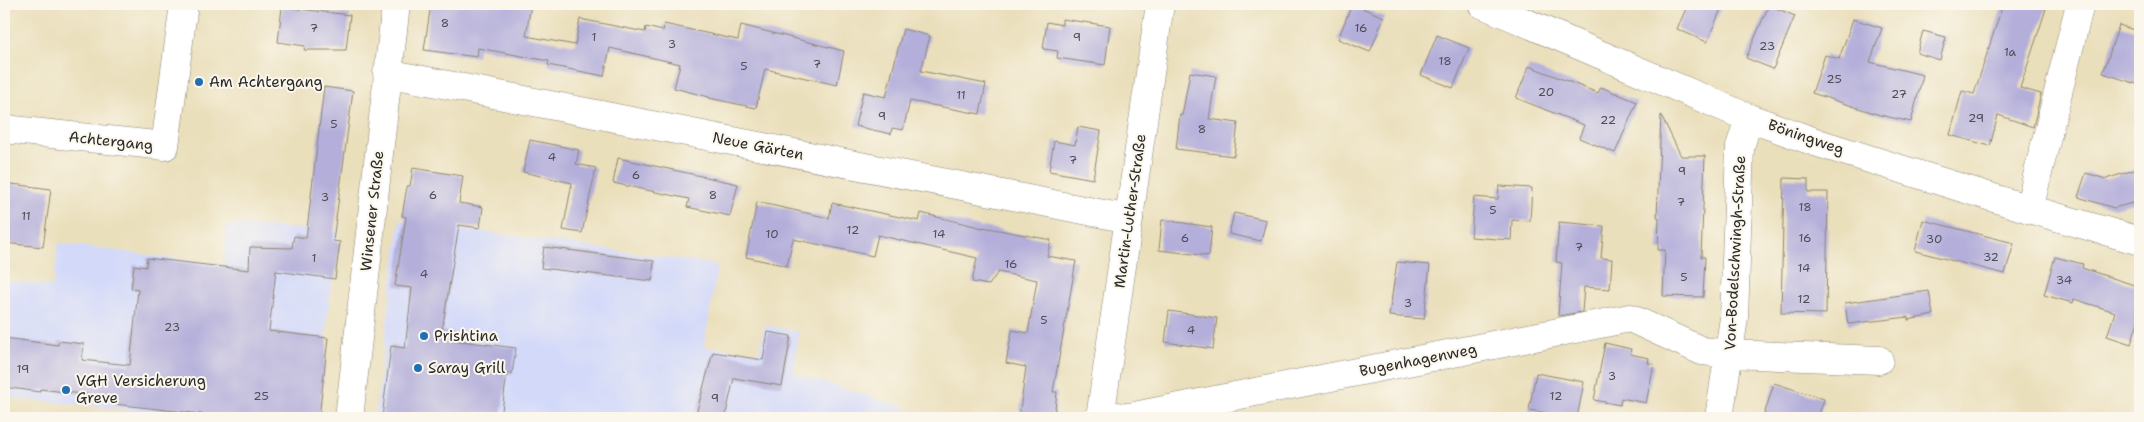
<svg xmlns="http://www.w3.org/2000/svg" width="2144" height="422" font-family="'Shantell Sans',sans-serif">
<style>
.built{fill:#d3d9f9}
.building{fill:#b4afda}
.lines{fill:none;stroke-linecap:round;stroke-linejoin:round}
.street-casing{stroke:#8a8573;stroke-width:29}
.secondary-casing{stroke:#8a8573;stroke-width:29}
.street{stroke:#fff;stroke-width:28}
.secondary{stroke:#fff;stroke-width:28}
.poi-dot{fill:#1f6fb2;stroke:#fbf7ec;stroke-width:2}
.labels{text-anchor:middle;stroke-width:4;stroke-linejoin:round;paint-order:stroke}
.number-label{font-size:12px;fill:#4d4c57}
.poi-label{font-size:15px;fill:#2b2b2b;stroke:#fbf7ec;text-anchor:start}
.street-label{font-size:15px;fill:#2b2b2b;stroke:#fbf7ec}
</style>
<rect width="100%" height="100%" fill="#fbf7ec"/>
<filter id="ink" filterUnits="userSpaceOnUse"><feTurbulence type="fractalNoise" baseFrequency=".02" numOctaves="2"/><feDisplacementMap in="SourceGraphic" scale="10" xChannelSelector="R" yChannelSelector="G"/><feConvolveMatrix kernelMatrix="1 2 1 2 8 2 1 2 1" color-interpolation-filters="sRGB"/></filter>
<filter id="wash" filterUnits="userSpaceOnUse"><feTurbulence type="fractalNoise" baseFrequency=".0096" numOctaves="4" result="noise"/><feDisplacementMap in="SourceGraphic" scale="20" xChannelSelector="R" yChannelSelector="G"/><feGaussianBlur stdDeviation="1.12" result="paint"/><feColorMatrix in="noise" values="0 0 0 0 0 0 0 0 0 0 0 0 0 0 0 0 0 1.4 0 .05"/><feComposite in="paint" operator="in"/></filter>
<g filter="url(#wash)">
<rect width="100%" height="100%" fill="#eadfbb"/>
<g class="built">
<path d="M400 220 718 265 704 347 759 352 765 325 799 332 794 373 905 407 904 418H375Z"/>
<path d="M226 224 338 231 315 418H206L4 397V280L53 286 58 243 224 265Z"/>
</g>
<g id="blocks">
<g class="building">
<path d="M431 4H531L526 36 575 45 580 19 645 32 646 27 663 31 664 24 738 40 741 25 844 51 837 85 765 69 756 108 709 98V97L674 88 680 64 610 48 604 76 548 65 549 61 478 48 477 57 424 50Z"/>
<path d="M1352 4 1384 17 1370 52 1338 39Z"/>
<path d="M1688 4H1723L1707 42 1677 29Z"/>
<path d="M2003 4H2032L2046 9 2020 88 2041 94 2033 127 1998 115 1990 146 1950 135 1962 91 1974 94Z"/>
<path d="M1769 5 1795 16 1773 69 1746 58Z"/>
<path d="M282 7 350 15 346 50H304L305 46 278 42Z"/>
<path d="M1062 19 1110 26 1105 65 1057 58 1058 51 1043 49 1047 22 1062 25Z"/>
<path d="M1853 19 1882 28 1870 62 1923 75 1911 122 1880 115 1812 93 1825 55 1839 59Z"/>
<path d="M2119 25 2140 32V85L2103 73Z"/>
<path d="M903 29 930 36 921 71 986 84 980 114 910 101 903 130 892 128 891 134 855 126 863 92 886 97Z"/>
<path d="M1923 31 1946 37 1940 60 1917 53Z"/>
<path d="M1437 35 1469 48 1453 88 1421 75Z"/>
<path d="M1529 66 1598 93 1601 87 1637 102 1615 153 1579 138 1584 125 1516 98Z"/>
<path d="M1190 72 1216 76 1209 119 1238 123 1234 156 1176 149 1180 115 1182 116Z"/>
<path d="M324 87 353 91 333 241 340 242 335 279 276 271 269 331 328 338 319 418H236L114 404 115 398 40 389V392L4 387V338L58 345 59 341 84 344 82 360 130 365 138 290 131 289 134 265 146 267 147 258 249 270 250 247 292 248 294 236 306 238Z"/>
<path d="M1661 115 1681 156H1705L1701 257H1705L1703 297 1663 296 1665 250H1658L1659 217H1657Z"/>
<path d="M1078 127 1101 131 1093 179 1049 171 1054 141 1075 145Z"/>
<path d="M530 140 579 150 576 164 596 168 582 233 563 230 572 183 523 172Z"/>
<path d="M618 158 738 184 730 216 687 207 689 199 613 183Z"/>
<path d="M413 168 463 176 459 203 483 207 480 228 459 225 442 331 454 333 453 340 516 348 512 374 507 373 501 418H382L391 346 405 348 412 288 395 286 406 217 402 216 407 186H410Z"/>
<path d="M2140 168V201L2114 208 2078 197 2086 173 2106 179Z"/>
<path d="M1784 178 1808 179V192H1828L1826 314 1781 313Z"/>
<path d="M4 183 51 189 43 247 4 243Z"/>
<path d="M1499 186 1532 188 1530 221 1512 220 1511 240 1471 237 1474 197 1498 199Z"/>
<path d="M757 202 829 218 832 203 919 221 921 213 983 228V227L1051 240 1047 256 1076 261 1053 392H1057L1054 418H1019L1026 367 1006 363 1012 330 1028 333 1037 280 998 272 989 285 972 282 977 258 878 235 873 256 793 239 787 266 746 257Z"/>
<path d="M1234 213 1266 220 1261 241 1229 234Z"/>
<path d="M1162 220 1212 227 1209 256 1159 250Z"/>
<path d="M1923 220 2014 243 2005 274 1915 251Z"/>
<path d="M1559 222 1604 226 1601 258 1612 259 1610 289 1584 287 1582 312 1558 316 1562 263 1556 262Z"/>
<path d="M544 247 654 261 652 281 541 268Z"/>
<path d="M2055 257 2083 264 2082 268 2140 287V315L2131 344 2107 336 2115 312 2074 299 2073 303 2044 295Z"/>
<path d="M1397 262 1430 265 1424 319 1389 316Z"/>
<path d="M1929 291 1933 315 1908 320V317L1848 324 1845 303Z"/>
<path d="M1169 311 1217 318 1213 349 1165 342Z"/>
<path d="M768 332 791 336 782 386 734 378 725 418H695L713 352 763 360Z"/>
<path d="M1605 343 1631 349 1630 354 1649 358 1648 363 1654 364 1646 403 1621 398 1620 405 1594 400Z"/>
<path d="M1536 373 1584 382 1577 418 1529 410Z"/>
<path d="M1774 383 1824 399 1818 418H1763Z"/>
</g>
</g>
</g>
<g filter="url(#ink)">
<use href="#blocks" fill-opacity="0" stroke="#8a8573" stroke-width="1"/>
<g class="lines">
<g class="street-casing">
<g id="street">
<path d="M1482 4 1749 118 1818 143 2029 209 2140 241"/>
<path d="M387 73 1129 219"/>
<path d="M4 129 165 146 184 4"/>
<path d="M2029 209 2080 4"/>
<path d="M1100 415 1129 417 1630 318 1702 351 1730 354 1879 360"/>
<path d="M1100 418 1160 4"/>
<path d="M1719 418 1734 318 1740 147 1749 118"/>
</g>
</g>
<g class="secondary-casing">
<path id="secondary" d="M349 418 396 4"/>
</g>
<use href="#street" class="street"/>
<use href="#secondary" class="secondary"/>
</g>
</g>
<g class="poi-dot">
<circle cx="199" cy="82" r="5"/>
<circle cx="424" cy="336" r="5"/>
<circle cx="418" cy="368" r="5"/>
<circle cx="66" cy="390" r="5"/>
</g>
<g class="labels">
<g class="number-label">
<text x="445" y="27">8</text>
<text x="314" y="32">7</text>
<text x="1361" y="32">16</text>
<text x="594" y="41">1</text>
<text x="1077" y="41">9</text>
<text x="672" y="48">3</text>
<text x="1767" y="50">23</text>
<text x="2010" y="56">1a</text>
<text x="1445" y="65">18</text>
<text x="817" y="68">7</text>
<text x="744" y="70">5</text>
<text x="1834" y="83">25</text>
<text x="1546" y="96">20</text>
<text x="1899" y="98">27</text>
<text x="961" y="99">11</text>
<text x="882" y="120">9</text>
<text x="1976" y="122">29</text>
<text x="1608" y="124">22</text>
<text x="334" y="128">5</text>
<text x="1202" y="133">8</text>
<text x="552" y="161">4</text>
<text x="1073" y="164">7</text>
<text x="1682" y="175">9</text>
<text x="636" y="179">6</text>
<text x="433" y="199">6</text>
<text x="713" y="199">8</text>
<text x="325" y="201">3</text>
<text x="1681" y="206">7</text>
<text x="1805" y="211">18</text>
<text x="1493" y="214">5</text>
<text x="26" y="220">11</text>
<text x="853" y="234">12</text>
<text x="772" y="238">10</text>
<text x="939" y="238">14</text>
<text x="1185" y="242">6</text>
<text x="1805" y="242">16</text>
<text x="1934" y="243">30</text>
<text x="1579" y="251">7</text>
<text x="1991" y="261">32</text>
<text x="314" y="262">1</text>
<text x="1011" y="268">16</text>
<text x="1804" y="272">14</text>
<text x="424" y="278">4</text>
<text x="1684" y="281">5</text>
<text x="2064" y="284">34</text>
<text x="1804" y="303">12</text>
<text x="1408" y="307">3</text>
<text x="1044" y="324">5</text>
<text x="172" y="331">23</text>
<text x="1191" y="334">4</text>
<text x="23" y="373">19</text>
<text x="1612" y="380">3</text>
<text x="261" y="400">25</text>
<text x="1556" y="400">12</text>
<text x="715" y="402">9</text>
</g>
<g class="poi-label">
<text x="209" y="87">Am Achtergang</text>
<text x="434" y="341">Prishtina</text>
<text x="428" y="373">Saray Grill</text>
<text x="76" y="386">VGH Versicherung<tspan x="76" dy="17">Greve</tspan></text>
</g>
<g class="street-label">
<text transform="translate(1806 137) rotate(19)" y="5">Böningweg</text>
<text transform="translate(111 141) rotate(6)" y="5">Achtergang</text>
<text transform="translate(758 146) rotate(11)" y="5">Neue Gärten</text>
<text transform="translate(372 211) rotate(-84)" y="5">Winsener Straße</text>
<text transform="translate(1130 211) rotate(-82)" y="5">Martin-Luther-Straße</text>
<text transform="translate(1735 253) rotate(-87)" y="5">Von-Bodelschwingh-Straße</text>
<text transform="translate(1418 360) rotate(-11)" y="5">Bugenhagenweg</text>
</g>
</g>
<rect width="2144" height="422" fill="none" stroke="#fbf7ec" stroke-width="20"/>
</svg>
